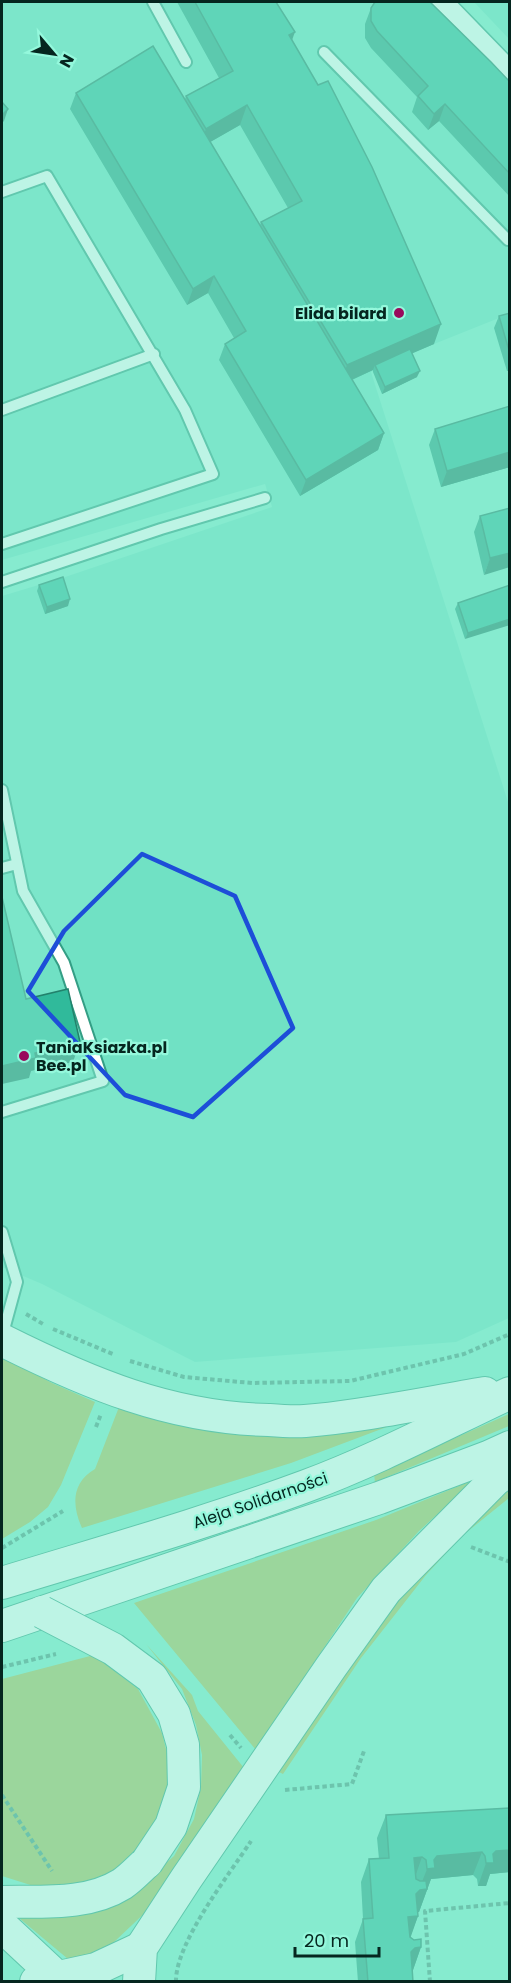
<svg xmlns="http://www.w3.org/2000/svg" width="511" height="1983" font-family="Poppins,sans-serif">
<style>
.built{fill:#70e1c4}
.green{fill:#b3bc5d}
.lines{fill:none;stroke-linecap:round;stroke-linejoin:round}
.lane-casing{stroke:#349e85;stroke-width:14}
.street-casing{stroke:#349e85;stroke-width:24}
.secondary-casing{stroke:#349e85;stroke-width:34}
.path{stroke:#4e9683;stroke-width:4;stroke-dasharray:4.5 3;stroke-linecap:butt}
.lane{stroke:#fff;stroke-width:10}
.street{stroke:#fff;stroke-width:21}
.secondary{stroke:#fff;stroke-width:32}
.secondary-bridge-casing{stroke:#349e85;stroke-width:34;stroke-linecap:butt}
.secondary-bridge{stroke:#fff;stroke-width:32}
.wall{fill:#29a085;fill-rule:evenodd}
.shaded-wall{fill:#22826c}
.building{fill:#30ba9b;stroke:#22826c;stroke-width:1.5}
.marked{fill:none;stroke:#1d4ed8;stroke-width:4.5;stroke-linejoin:round}
.poi-dot{fill:#990a5c;stroke:#94f8dc;stroke-width:2}
.labels{text-anchor:middle;stroke-width:4.5;stroke-linejoin:round;paint-order:stroke}
.poi-label{font-size:16px;font-weight:bold;fill:#05261f;stroke:#94f8dc;text-anchor:end}
.street-label{font-size:16px;fill:#05261f;stroke:#94f8dc}
</style>
<rect width="100%" height="100%" fill="#86ebcf"/>
<g class="built">
<path d="M2 2H407L509 108V314L434 344 371 372 509 805V1318L456 1342 195 1362 42 1284 2 1267V596L68 576 272 507 265 484 2 560Z"/>
<path d="M474 2H509V39Z"/>
</g>
<g class="green">
<path d="M2 1356 52 1383 95 1402 61 1485 48 1507 30 1522 2 1539Z"/>
<path d="M119 1407 416 1416 291 1463 82 1528C72 1506 71 1483 95 1469Z"/>
<path d="M509 1414V1426L375 1482 374 1474Z"/>
<path d="M476 1479 419 1531 357 1598 256 1750 134 1603 376 1520Z"/>
<path d="M509 1486V1498L462 1536 426 1575 361 1658 283 1774 277 1771 389 1606Z"/>
<path d="M146 1644 192 1695 198 1711 244 1768 151 1907 112 1944 74 1964 13 1913 133 1893 174 1856 194 1819 201 1787 202 1755 196 1725 182 1689Z"/>
<path d="M94 1655 138 1689 162 1733 170 1765 166 1803 147 1839 113 1871 79 1885 40 1888 2 1876V1679Z"/>
</g>
<g class="lines">
<g class="lane-casing">
<g id="lane">
<path d="M153 2 186 62"/>
<path d="M324 52 508 240H510"/>
<path d="M2 192 47 176 185 410 213 474 2 544"/>
<path d="M2 410 154 354"/>
<path d="M2 582 161 529 265 498"/>
<path d="M2 790 23 891 64 963 103 1081 2 1112"/>
<path d="M2 868 17 864"/>
<path d="M2 1232 17 1282 2 1337"/>
</g>
</g>
<g class="street-casing">
<path id="street" d="M442 2 510 72"/>
</g>
<g class="secondary-casing">
<g id="secondary">
<path d="M2 1340C88 1383 170 1418 269 1420 281 1421 293 1422 305 1421 365 1416 425 1403 485 1393"/>
<path d="M2 1583C103 1552 206 1523 306 1486 376 1460 442 1425 510 1393"/>
<path d="M2 1626 379 1498 488 1457 510 1447"/>
<path d="M2 1902C41 1901 87 1906 122 1884 131 1878 139 1869 147 1862"/>
<path d="M2 1926 62 1982"/>
<path d="M36 1982 96 1969 141 1948"/>
<path d="M139 1982 141 1948 186 1879 331 1667 386 1590 495 1480 510 1469"/>
</g>
</g>
<g class="path">
<path d="M26 1314 43 1324"/>
<path d="M53 1329 115 1355"/>
<path d="M130 1361 184 1377 252 1383 350 1381 464 1354 510 1334"/>
<path d="M96 1427 101 1414"/>
<path d="M471 1547 510 1562"/>
<path d="M2 1548 63 1511"/>
<path d="M2 1667 56 1654"/>
<path d="M230 1735 241 1748"/>
<path d="M285 1790 352 1784 364 1751"/>
<path d="M2 1795 52 1871"/>
<path d="M176 1982C175 1943 229 1875 251 1841"/>
<path d="M430 1982 425 1911 510 1903"/>
</g>
<use href="#lane" class="lane"/>
<use href="#street" class="street"/>
<use href="#secondary" class="secondary"/>
<g class="secondary-bridge-casing">
<path id="secondary-bridge" d="M42 1612 113 1649 152 1678 174 1714 183 1745 184 1787 171 1826 147 1862"/>
</g>
<use href="#secondary-bridge" class="secondary-bridge"/>
</g>
<g class="wall">
<path d="M177 2H276L292 40 318 85 434 344 412 353 417 377 382 394 373 372V370L352 380 384 433 378 450 300 496 219 360 225 344 234 338 208 293 187 305 70 109 76 93 185 99 186 96 219 78ZM240 125 288 208 261 222 260 225 210 142Z"/>
<path d="M371 8 510 82V197L439 121 428 130 412 112 417 97 371 48 365 38V24Z"/>
<path d="M510 313V371H507L494 328 499 316Z"/>
<path d="M510 406V467L441 487 429 445 435 429Z"/>
<path d="M510 508 484 575 474 532 480 516Z"/>
<path d="M39 585 68 606 45 614 37 591Z"/>
<path d="M510 585 465 639 455 609 458 603Z"/>
<path d="M510 1808V1872L490 1874 486 1886H478L477 1879 473 1875 431 1879 419 1912H418V1916L410 1937 421 1947 413 1970H412L413 1982H358L355 1942 363 1919 361 1882 369 1859H379L377 1838 386 1815Z"/>
</g>
<g class="shaded-wall">
<path d="M295 32 288 51 289 35Z"/>
<path d="M445 104 439 121 428 130 434 114Z"/>
<path d="M247 105 240 125 198 149 206 129Z"/>
<path d="M8 109 4 121 2 123V115Z"/>
<path d="M214 276 208 293 187 305 193 289Z"/>
<path d="M441 324 434 344 376 369 375 365 373 370 340 385 347 365Z"/>
<path d="M420 371 417 377 382 394 385 387Z"/>
<path d="M384 433 378 450 300 496 306 480Z"/>
<path d="M510 452V467L441 487 447 471Z"/>
<path d="M510 553V567L484 575 490 558Z"/>
<path d="M70 599 68 606 45 614 47 607Z"/>
<path d="M510 619V625L465 639 468 633Z"/>
<path d="M80 1042 73 1062 31 1071 29 1078 2 1084V1066L35 1053Z"/>
<path d="M510 1850V1872L490 1874 486 1886H478L486 1863 496 1851Z"/>
<path d="M482 1852 473 1875 431 1879 419 1912 412 1913 416 1894 418 1892 427 1869 434 1860 437 1856Z"/>
<path d="M422 1857 414 1880V1858Z"/>
<path d="M418 1916 410 1939 408 1917Z"/>
<path d="M421 1947 413 1970 407 1971 411 1952 415 1948Z"/>
</g>
<g class="building">
<path d="M195 2H276L295 32 289 35 318 85 328 81 372 167 441 324 347 365 261 222 302 201 247 105 206 129 186 96 233 71Z"/>
<path d="M375 2H430L491 62 510 82V174L445 104 434 114 418 96 428 86 377 31 371 21V8Z"/>
<path d="M153 46 384 433 306 480 225 344 246 331 214 276 193 289 76 93Z"/>
<path d="M2 102 8 109 2 115Z"/>
<path d="M510 313V354L499 316Z"/>
<path d="M410 349 420 371 385 387 375 365Z"/>
<path d="M510 406V452L447 471 435 429Z"/>
<path d="M510 508V553L490 558 480 516Z"/>
<path d="M63 577 70 599 47 607 39 585Z"/>
<path d="M510 585V619L468 633 458 603Z"/>
<path d="M2 897 26 999 68 989 80 1042 35 1053 36 1058 2 1066Z"/>
<path d="M510 1808V1850L496 1851 493 1854 494 1863H486L485 1856 482 1852 437 1856 434 1860 435 1868 427 1869 426 1860 422 1857 414 1858 416 1879 420 1881H426L427 1889 420 1890 416 1894 418 1916 408 1917 410 1937 414 1940 421 1939V1947L415 1948 411 1952 413 1982H368L363 1919 373 1918 369 1859 389 1858 386 1815Z"/>
</g>
<path d="M0 0H511V1983H0ZM142 854 235 896 293 1028 193 1117 125 1095 28 991 64 931Z" fill="#86ebcf" fill-opacity=".55" fill-rule="evenodd"/>
<path class="marked" d="M142 854 235 896 293 1028 193 1117 125 1095 28 991 64 931Z"/>
<g class="poi-dot">
<circle cx="399" cy="313" r="6"/>
<circle cx="24" cy="1056" r="6"/>
</g>
<g class="labels">
<g class="poi-label">
<text x="387" y="319">Elida bilard</text>
<text x="36" y="1053" text-anchor="start">TaniaKsiazka.pl<tspan x="36" dy="18">Bee.pl</tspan></text>
</g>
<g class="street-label">
<text transform="translate(260 1500) rotate(-19)" y="6">Aleja Solidarności</text>
</g>
</g>
<rect width="511" height="1983" fill="none" stroke="#05261f" stroke-width="6"/>
<g transform="translate(54 54) rotate(119)" stroke="#94f8dc" stroke-width="4.5" paint-order="stroke">
<path d="M0-4.5L10 22L0 15L-10 22Z" fill="#05261f"/>
<text y="-9" font-size="16" font-weight="bold" text-anchor="middle" fill="#05261f">N</text>
</g>
<path d="M295 1947v9h84v-9" fill="none" stroke="#05261f" stroke-width="3"/>
<text x="304" y="1947" font-size="18" fill="#05261f" stroke="#94f8dc" stroke-width="4.5" paint-order="stroke">20 m</text>
</svg>
